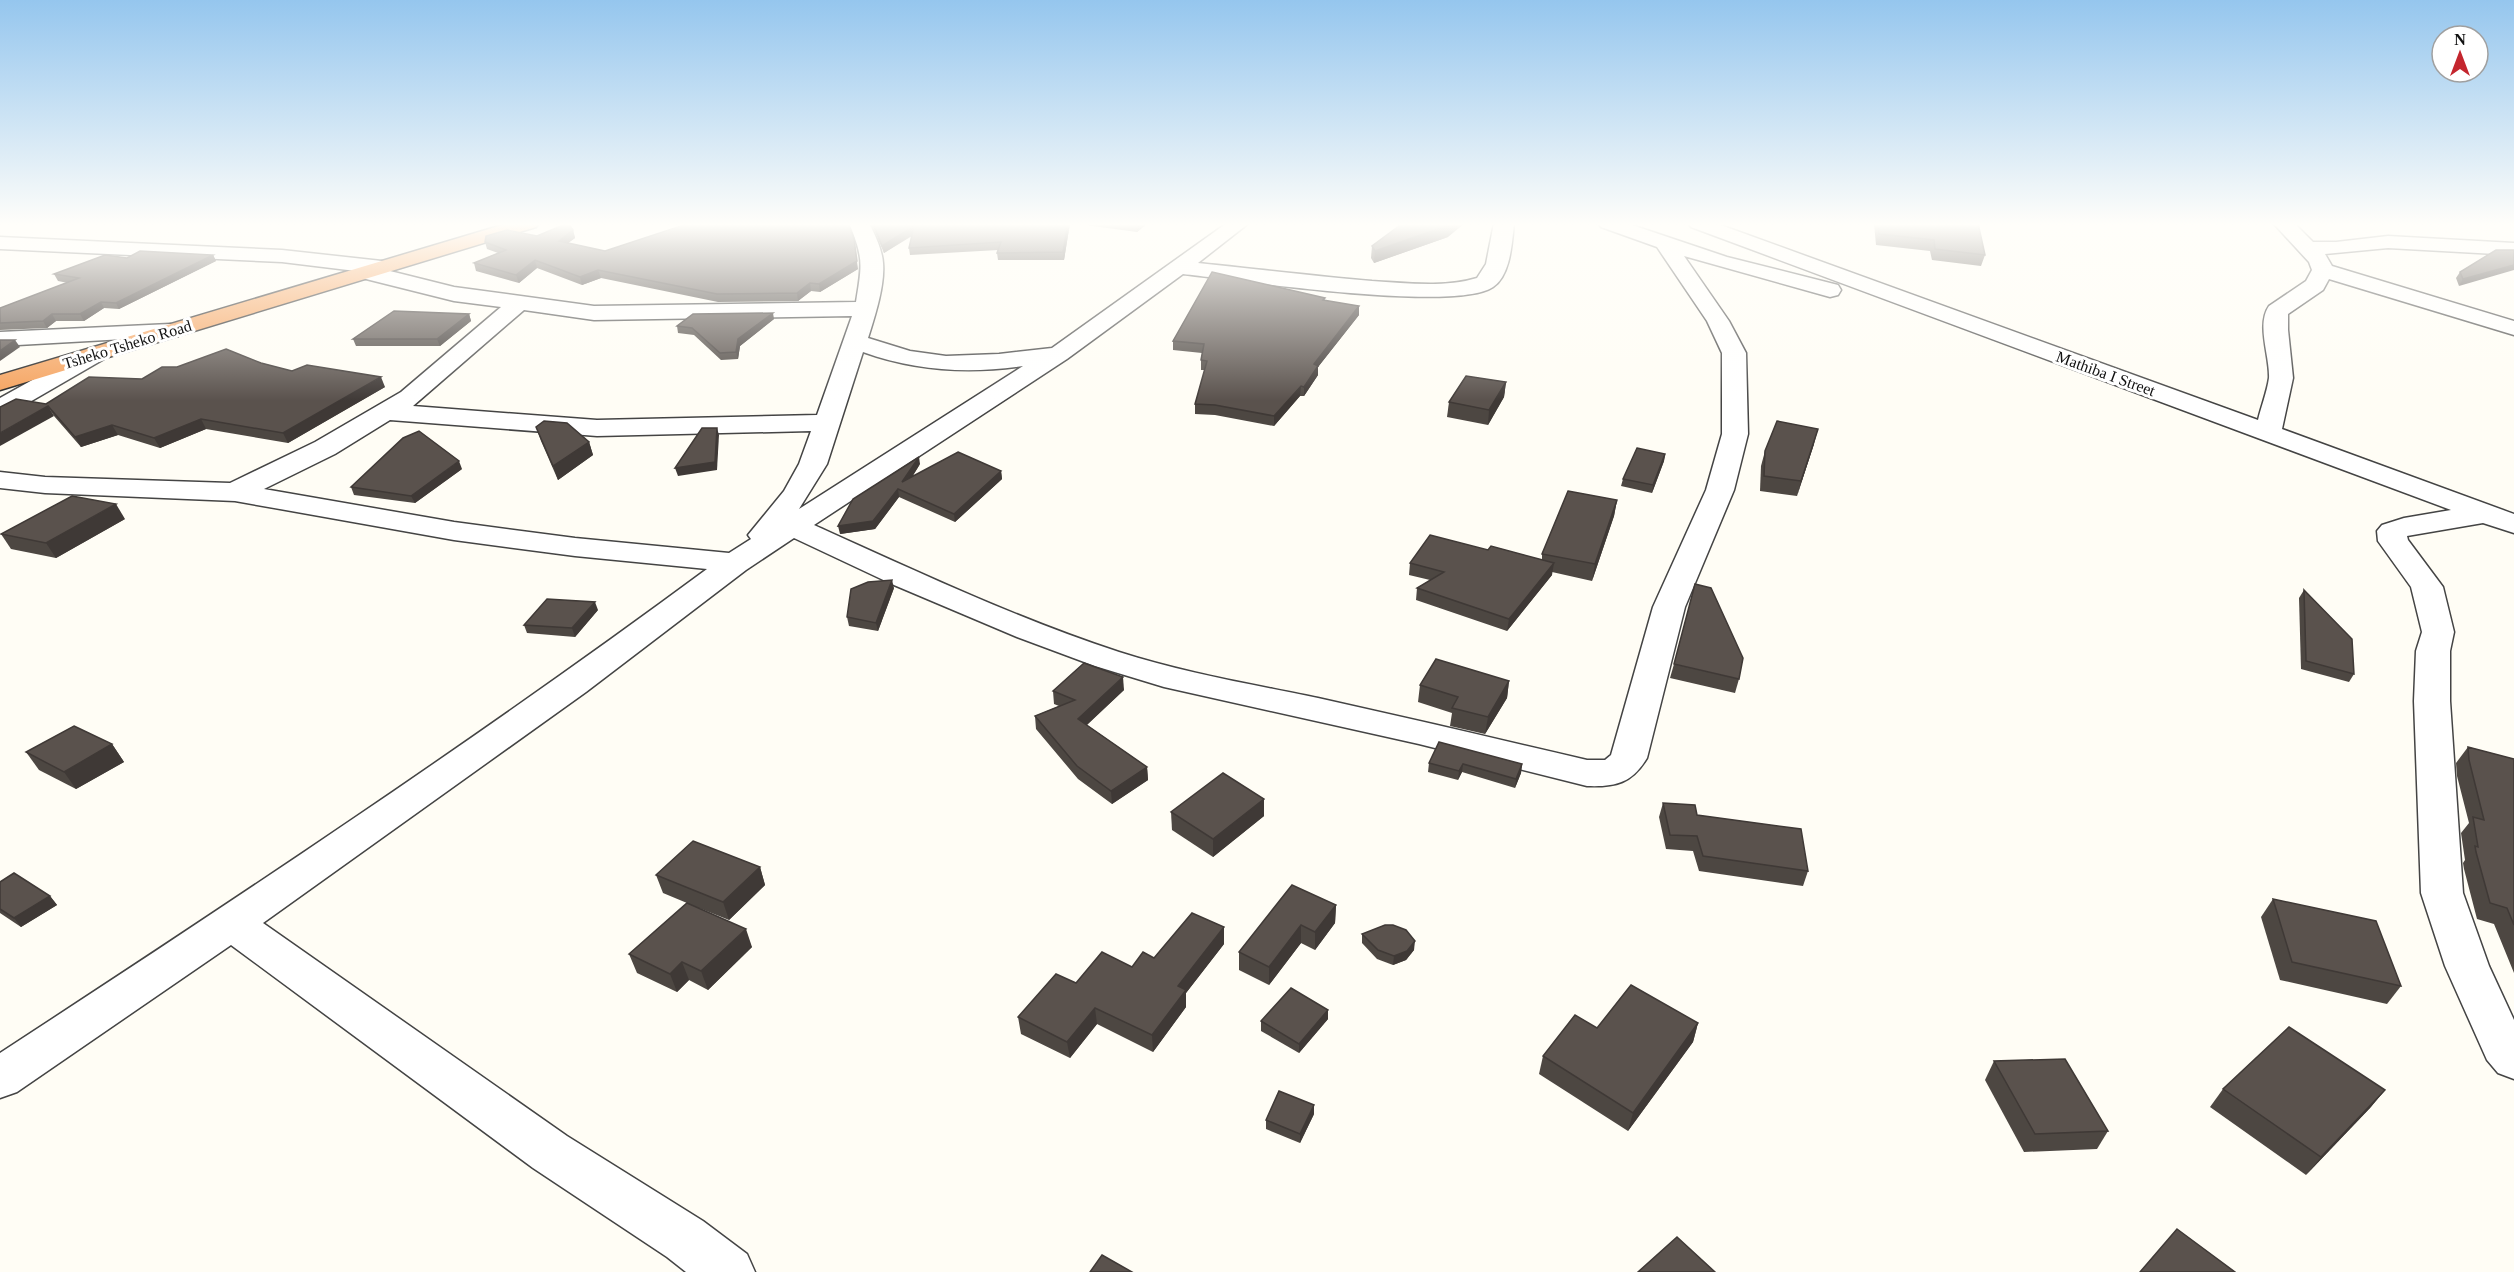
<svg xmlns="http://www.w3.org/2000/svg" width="2514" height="1272" font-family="Georgia,serif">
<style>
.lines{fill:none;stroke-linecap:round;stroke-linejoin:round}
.minor-casing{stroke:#444;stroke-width:3}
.highway-casing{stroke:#222;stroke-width:3}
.minor{fill:#fff;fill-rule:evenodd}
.highway{fill:#f5a25d;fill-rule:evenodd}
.wall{fill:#4d4742}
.shaded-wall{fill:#3f3936}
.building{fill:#5a524d;stroke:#3f3936;stroke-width:1.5}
.labels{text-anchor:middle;stroke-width:6;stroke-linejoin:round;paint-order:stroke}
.far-street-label{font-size:16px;fill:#111;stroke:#fff}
</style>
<rect width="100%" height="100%" fill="#fffdf5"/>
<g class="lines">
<g class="minor-casing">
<g id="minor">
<path d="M849 223H869C875 235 882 249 883 263 885 285 875 316 868 338L910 351 946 356 999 354 1052 348 1227 223H1249L1198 263C1256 269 1314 276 1372 281 1406 283 1444 288 1477 278L1486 264 1494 223H1514C1512 241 1511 275 1493 287 1455 313 1237 280 1183 274L1067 359 814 525C914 570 1015 618 1119 652 1184 673 1251 684 1318 698 1408 718 1497 739 1587 760H1605L1611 755 1653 607 1706 490 1722 434V353L1707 321 1657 247 1601 227 1598 223H1626L1727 257 1838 285 1841 290 1838 295 1830 297 1684 256 1729 321 1746 353 1748 434 1734 490 1685 607 1647 758C1632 783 1616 787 1587 786L1419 744 1164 687 1095 666 1017 637 894 585 794 538 746 570 586 692 263 923 567 1136 703 1221 747 1254 755 1272H686L667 1257 533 1168 231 945 17 1092 0 1098V1053C239 897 477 739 707 569L575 556 454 540 235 501 45 493 0 488V472L45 477 230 483 315 442 401 392 501 307 454 301 358 277 356 271 282 262 0 249V237L282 250 382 261 390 262 393 267 390 271 454 287 594 306 856 302C862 265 864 259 849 223ZM524 310 594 320 852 316 817 415 597 420 413 406ZM863 352C916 371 968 374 1023 366L799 509 827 464ZM390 420 597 436 811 431 799 464 784 491 748 535 751 539 729 553 575 538 454 522 264 489 335 454Z"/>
<path d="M1688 223H1715L2258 420C2261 407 2267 392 2269 378 2270 356 2256 325 2269 306L2306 281 2312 270 2309 262 2273 223H2294L2313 242H2336L2388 236 2514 243V255L2388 248 2325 254 2332 266 2514 321V335L2329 279 2323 290 2288 314V330L2293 378 2282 429 2514 514V533L2483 523 2407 536 2408 540 2443 587 2454 632 2450 651V701L2463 893 2489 966 2514 1020V1079L2498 1073 2487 1060 2445 966 2421 893 2414 701 2416 651 2422 632 2411 587 2378 541 2377 531 2382 525 2404 518 2451 510 1691 227Z"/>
<path d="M170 324 178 326 182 331 178 336 0 346V332Z"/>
<path d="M96 347 104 349 108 354 104 359 9 414 0 417V398L88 349Z"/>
</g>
</g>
<g class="highway-casing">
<path id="highway" d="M509 223H539L536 227 0 390V375Z"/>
</g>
<use href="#minor" class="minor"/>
<use href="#highway" class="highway"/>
</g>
<g class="wall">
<path d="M871 223H1148L1137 232 1070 223 1064 260H998L997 253 998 250 910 255 909 248 912 236 884 253Z"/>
<path d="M1874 223H1978L1985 255 1981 266 1932 260 1930 251 1876 245Z"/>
<path d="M573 230 575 238 568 243 605 251 858 269 820 292 811 291 798 301 718 302 601 278 582 285 537 268 519 283 476 271 474 263 498 253 487 249 485 242 537 236Z"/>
<path d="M1448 237 1374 263 1371 258 1372 246Z"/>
<path d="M2496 250 2459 286 2456 278 2460 272Z"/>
<path d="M213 255 216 261 119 309 104 308 84 321H56L47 328 0 330V308L68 283 58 281 54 274 127 258Z"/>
<path d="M1324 300 1359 315 1318 367V375L1304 396H1300L1274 426 1215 415 1195 414V404L1205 370H1201V360L1202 353 1173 350V341Z"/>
<path d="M469 314 471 321 440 346H356L353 339Z"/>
<path d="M774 319 740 346 738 359 721 360 694 335 678 333 677 326Z"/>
<path d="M261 363 292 371 385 387 288 443 206 429 160 448 118 435 81 447 54 416 46 404 142 379 177 367Z"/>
<path d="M1506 382 1504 397 1488 425 1447 417 1449 402Z"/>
<path d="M536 427 589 442 593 455 558 480 541 441Z"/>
<path d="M1814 444 1797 496 1760 491 1761 466 1765 451Z"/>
<path d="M1665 454 1664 461 1652 493 1621 486 1623 479Z"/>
<path d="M920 464 912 477 1001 471 1002 479 955 522 899 497 875 529 840 534Z"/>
<path d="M462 469 415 503 354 495 351 487Z"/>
<path d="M1617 500 1614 516 1592 581 1552 572V575L1507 631 1416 600 1417 588 1430 580 1409 575 1410 563 1488 550 1542 560V554Z"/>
<path d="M125 519 56 558 11 549 1 534Z"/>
<path d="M894 588 878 631 849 626 847 617Z"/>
<path d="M2304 590 2354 674 2349 682 2301 669 2299 598Z"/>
<path d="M598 610 575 637 527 633 524 625Z"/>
<path d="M1674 664 1739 679 1735 693 1670 678Z"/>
<path d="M1509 681 1507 698 1485 734 1450 726 1452 713 1418 702 1420 685Z"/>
<path d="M1124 690 1087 725 1147 767 1148 780 1112 804 1078 779 1036 729 1035 716 1059 706 1054 704 1053 691Z"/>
<path d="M112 744 124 762 76 789 39 770 26 752Z"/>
<path d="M2468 747 2514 759V973L2494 924 2477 919 2464 869 2463 863 2465 860 2461 833 2469 823 2457 776 2456 763Z"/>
<path d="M1429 763 1522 764 1521 773 1515 788 1462 772 1458 780 1428 772Z"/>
<path d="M1264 799V816L1213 857 1172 830 1171 812Z"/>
<path d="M1663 803 1697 815 1808 871 1803 886 1699 871 1693 851 1666 849 1659 817Z"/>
<path d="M760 867 765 885 729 920 699 908 752 947 708 990 689 980 677 992 637 973 629 954 687 903 663 893 656 875Z"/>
<path d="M0 882 50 896 57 905 21 927 0 913Z"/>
<path d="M2273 899 2401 986 2387 1004 2280 980 2261 917Z"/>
<path d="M1336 905 1335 923 1315 950 1301 943 1269 985 1239 970V952Z"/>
<path d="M1362 934 1414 950 1406 960 1393 965 1377 959 1362 943Z"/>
<path d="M1224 944 1186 993V1007L1153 1052 1097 1024 1070 1058 1021 1034 1018 1017 1076 983 1132 967 1154 958Z"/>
<path d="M1328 1010V1019L1299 1053 1261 1031V1021Z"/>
<path d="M1698 1023 1693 1042 1628 1131 1539 1074 1543 1056 1597 1028Z"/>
<path d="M1994 1061 2108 1131 2097 1149 2024 1152 1985 1080Z"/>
<path d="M2223 1089 2385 1090 2370 1108 2306 1175 2210 1107Z"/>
<path d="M1314 1114 1300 1143 1266 1129V1120Z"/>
</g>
<g class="shaded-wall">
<path d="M1068 223H1070L1064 260 1063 252Z"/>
<path d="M1139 223H1148L1137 232V225Z"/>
<path d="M1452 223H1465L1448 237 1374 263 1375 251Z"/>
<path d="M914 226 915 233 884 253 882 246Z"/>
<path d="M573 230 575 238 561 248 559 241Z"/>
<path d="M854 239 858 269 820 292 819 284Z"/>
<path d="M213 255 216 261 119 309 116 303Z"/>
<path d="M535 260 537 268 519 283 516 275Z"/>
<path d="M2514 265V270L2459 286 2463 279Z"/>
<path d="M598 270 601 278 582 285 580 277Z"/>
<path d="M810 283 811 291 798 301 797 293Z"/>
<path d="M101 302 104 308 84 321 80 314Z"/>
<path d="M1359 306V315L1318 367V375L1304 396V387L1314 364Z"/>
<path d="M773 313 774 319 740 346 738 359 736 352 738 339Z"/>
<path d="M52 314 56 321 47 328 43 321Z"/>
<path d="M469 314 471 321 440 346 437 339Z"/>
<path d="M15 340 20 347 0 361V351Z"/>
<path d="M381 377 385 387 288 443 283 433Z"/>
<path d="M1506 382 1504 397 1488 425 1489 410Z"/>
<path d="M1301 386 1300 396 1274 426V416Z"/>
<path d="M48 406 54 416 0 446V433Z"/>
<path d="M201 419 206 429 160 448 154 438Z"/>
<path d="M112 425 118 435 81 447 75 437Z"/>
<path d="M717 428 719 435 717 470 678 476 675 468Z"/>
<path d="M1818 429 1814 444 1797 496 1801 481Z"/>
<path d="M589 442 593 455 558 480 553 466Z"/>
<path d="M1665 454 1664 461 1652 493 1653 485Z"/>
<path d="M919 457 920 464 904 490 902 482Z"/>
<path d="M459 461 462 469 415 503 411 496Z"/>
<path d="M1001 471 1002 479 955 522 954 514Z"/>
<path d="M898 489 899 497 875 529 840 534 838 526Z"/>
<path d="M1617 500 1614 516 1592 581 1595 564Z"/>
<path d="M116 504 125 519 56 558 46 543Z"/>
<path d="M1554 563 1552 575 1507 631 1509 619Z"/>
<path d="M892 580 894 588 878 631 876 623Z"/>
<path d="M595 602 598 610 575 637 572 628Z"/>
<path d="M1123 677 1124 690 1079 732 1078 719Z"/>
<path d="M1509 681 1507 698 1485 734 1488 717Z"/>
<path d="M112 744 124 762 76 789 64 772Z"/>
<path d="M1463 764 1462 772 1458 780 1459 771Z"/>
<path d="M1522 764 1521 773 1515 788 1516 779Z"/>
<path d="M1147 767 1148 780 1112 804 1111 791Z"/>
<path d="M1264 799V816L1213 857V839Z"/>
<path d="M760 867 765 885 729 920 723 902Z"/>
<path d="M50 896 57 905 21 927 14 918Z"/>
<path d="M1336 905 1335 923 1315 950V932Z"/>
<path d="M1301 925V943L1269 985V967Z"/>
<path d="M1224 927V944L1186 993V1007L1153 1052 1152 1035 1178 986Z"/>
<path d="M746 929 752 947 708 990 701 971Z"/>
<path d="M1415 941 1414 950 1406 960 1393 965 1394 956Z"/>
<path d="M682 962 689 980 677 992 670 974Z"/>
<path d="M1095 1008 1097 1024 1070 1058 1067 1042Z"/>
<path d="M1328 1010V1019L1299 1053V1044Z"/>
<path d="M1698 1023 1693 1042 1628 1131 1633 1113Z"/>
<path d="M2385 1090 2370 1108 2306 1175 2321 1157Z"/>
<path d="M1314 1105V1114L1300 1143V1134Z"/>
</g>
<g class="building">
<path d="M568 223 573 230 559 241 605 251 690 223H848L854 239 857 261 819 284 810 283 797 293 717 294 598 270 580 277 535 260 516 275 474 263 506 250 485 242 486 236 507 230 537 236Z"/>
<path d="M873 223H1068L1063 252 997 253 1001 242 909 248 914 226 882 246Z"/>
<path d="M1119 223H1139L1137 225Z"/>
<path d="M1403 223H1452L1449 225 1375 251 1372 246Z"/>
<path d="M1878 223H1978L1985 255 1935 249 1934 240 1879 234Z"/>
<path d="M2496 250H2514V265L2463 279 2460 272Z"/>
<path d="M140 251 213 255 116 303 101 302 80 314H52L43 321 0 323V308L79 278 54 274 105 255 127 258Z"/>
<path d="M1212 272 1325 298 1323 300 1359 306 1314 364 1318 366 1304 387 1301 386 1274 416 1215 405 1195 404 1207 361 1201 360 1204 344 1173 341Z"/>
<path d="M394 311 469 314 437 339H353Z"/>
<path d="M773 313 738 339 736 352 720 353 692 328 677 326 693 314Z"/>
<path d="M0 340H15L0 351Z"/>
<path d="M226 349 261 363 292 371 307 365 381 377 283 433 201 419 154 438 112 425 75 437 48 406 0 433V407L16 399 46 404 89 377 142 379 162 367H177Z"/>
<path d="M1466 376 1506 382 1489 410 1449 402Z"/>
<path d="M544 421 567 423 589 442 553 466 536 427Z"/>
<path d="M1777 421 1818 429 1801 481 1764 476 1765 451Z"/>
<path d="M702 428H717L715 462 675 468Z"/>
<path d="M419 431 459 461 411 496 351 487 403 438Z"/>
<path d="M1637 448 1665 454 1653 485 1623 479Z"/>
<path d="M958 452 1001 471 954 514 898 489 873 521 838 526 853 499 919 457 902 482Z"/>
<path d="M1568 491 1617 500 1595 564 1542 554Z"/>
<path d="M72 496 116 504 46 543 1 534Z"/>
<path d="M1430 535 1488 550 1491 546 1554 563 1509 619 1417 588 1444 572 1410 563Z"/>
<path d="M892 580 876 623 847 617 851 589 868 582Z"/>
<path d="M1695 584 1711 588 1743 658 1739 679 1674 664Z"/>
<path d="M2304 590 2352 639 2354 674 2306 661Z"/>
<path d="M547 599 595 602 572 628 524 625Z"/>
<path d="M1436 659 1509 681 1488 717 1452 708 1458 697 1420 685Z"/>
<path d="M1084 663 1123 677 1078 719 1147 767 1111 791 1077 766 1035 716 1075 700 1053 691Z"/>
<path d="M74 726 112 744 64 772 26 752Z"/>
<path d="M1439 742 1522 764 1516 779 1463 764 1459 771 1429 763Z"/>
<path d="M2468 747 2514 759V925L2507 908 2490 903 2476 852 2475 846 2478 847 2473 817 2484 820 2469 760Z"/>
<path d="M1223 773 1264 799 1213 839 1171 812Z"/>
<path d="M1663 803 1695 805 1697 815 1801 829 1808 871 1703 856 1697 836 1670 835Z"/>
<path d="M693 841 760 867 723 902 656 875Z"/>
<path d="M14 873 50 896 14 918 0 909V882Z"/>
<path d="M1292 885 1336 905 1315 932 1301 925 1269 967 1239 952Z"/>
<path d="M2273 899 2376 921 2401 986 2292 962Z"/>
<path d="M687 903 746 929 701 971 682 962 670 974 629 954Z"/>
<path d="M1192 913 1224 927 1178 986 1186 990 1152 1035 1095 1008 1067 1042 1018 1017 1056 974 1076 983 1102 952 1132 967 1143 952 1154 958Z"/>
<path d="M1385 925H1393L1406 930 1415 941 1407 951 1394 956 1378 950 1362 934Z"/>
<path d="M1631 985 1698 1023 1633 1113 1543 1056 1575 1015 1597 1028Z"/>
<path d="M1291 988 1328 1010 1299 1044 1261 1021Z"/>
<path d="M2289 1027 2385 1090 2321 1157 2223 1089Z"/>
<path d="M2065 1059 2108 1131 2035 1134 1994 1061Z"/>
<path d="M1279 1091 1314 1105 1300 1134 1266 1120Z"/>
<path d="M2177 1229 2235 1272H2140Z"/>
<path d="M1677 1237 1715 1272H1638Z"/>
<path d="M1102 1255 1132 1272H1090Z"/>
</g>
<linearGradient id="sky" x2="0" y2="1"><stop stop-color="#95c6ee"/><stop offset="0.56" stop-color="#fffefa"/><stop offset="1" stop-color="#fffefa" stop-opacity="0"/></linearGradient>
<rect width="2514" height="401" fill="url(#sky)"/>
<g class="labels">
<g class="far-street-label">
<text transform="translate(127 344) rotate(-17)" y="6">Tsheko Tsheko Road</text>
<text transform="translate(2106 373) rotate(20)" y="6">Mathiba I Street</text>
</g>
</g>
<g transform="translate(2460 54)"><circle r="28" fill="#ffffff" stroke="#a0a0a0" stroke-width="1.5"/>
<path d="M0-4.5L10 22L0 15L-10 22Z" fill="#c4262e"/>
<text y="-9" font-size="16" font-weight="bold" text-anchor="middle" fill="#111111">N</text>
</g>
</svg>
